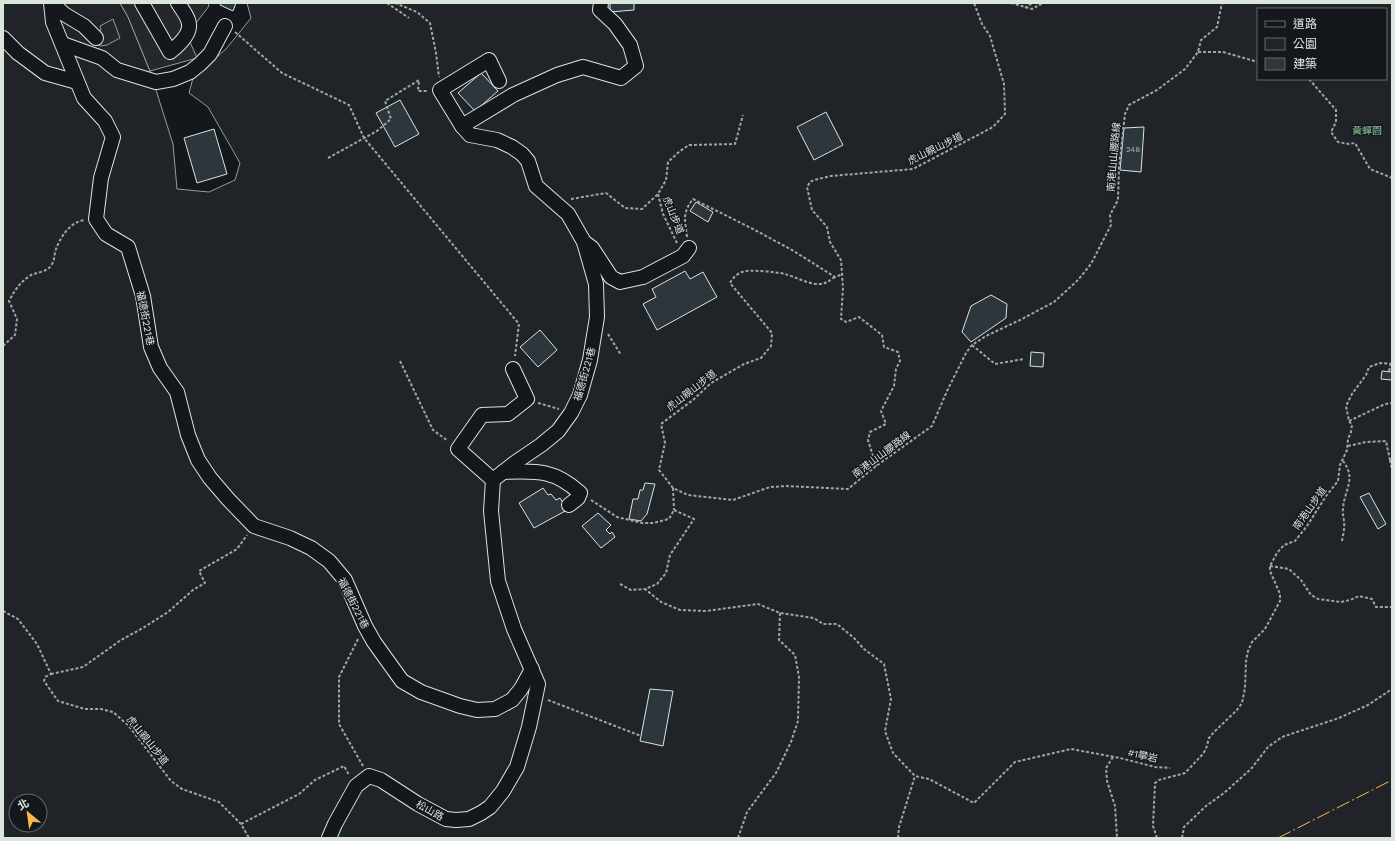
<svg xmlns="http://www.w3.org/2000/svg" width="1395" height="841" font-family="'Work Sans','Noto Sans TC',sans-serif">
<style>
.green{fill:#202428;stroke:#939e99;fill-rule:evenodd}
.parking{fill:#24282b;stroke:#939e99}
.building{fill:#2c363c;stroke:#d8e6dc}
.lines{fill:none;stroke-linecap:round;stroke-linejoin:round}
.minor-casing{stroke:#d8e6dc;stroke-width:16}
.path{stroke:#9da8a2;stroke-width:2;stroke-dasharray:3 2;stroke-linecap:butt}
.minor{stroke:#14181c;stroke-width:14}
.power{stroke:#ffb74d;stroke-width:1;stroke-dasharray:14 3 2 3;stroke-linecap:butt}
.labels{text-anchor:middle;stroke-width:3;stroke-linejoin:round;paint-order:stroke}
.number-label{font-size:8px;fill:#adbab4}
.park-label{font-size:10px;fill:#8ac095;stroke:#14181c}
.street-label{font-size:10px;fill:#d8e6dc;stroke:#14181c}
</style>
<rect width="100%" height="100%" fill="#14181c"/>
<path class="green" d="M3 3H120L128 17 150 71 173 144 177 189 209 192 235 180 240 163 208 107 189 93 193 78 226 49 251 18 247 3H1392V838H3ZM1258 9H1386V79H1258ZM16 801H40V825H16Z"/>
<g class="parking">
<path d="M120 3H208L209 6 187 35 197 58 150 71 128 17Z"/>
<path d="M113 19 120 38 107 45 100 46 96 43 97 33 101 30 100 26Z"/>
</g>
<g class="building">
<path d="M221 3H236L233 11 220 5Z"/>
<path d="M610 3H634V10L610 12Z"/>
<path d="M481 73 498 91 475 111 458 93Z"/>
<path d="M400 100 419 134 395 147 376 113Z"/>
<path d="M826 112 843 145 814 160 797 127Z"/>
<path d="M1144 127 1141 172 1120 170 1124 128Z"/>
<path d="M214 129 227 174 197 183 184 138Z"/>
<path d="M696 202 713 212 708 222 690 211Z"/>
<path d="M685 271 690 279 703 272 717 297 657 330 643 304 656 297 652 289Z"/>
<path d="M991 295 1007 304 1006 318 971 342 962 332 971 306Z"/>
<path d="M540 330 557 350 538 367 520 347Z"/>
<path d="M1031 352 1044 353 1043 367 1030 366Z"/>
<path d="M1382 371 1392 372V380L1381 379Z"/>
<path d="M645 483 655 484 647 514 641 521 629 519 633 499H638L640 490H643Z"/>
<path d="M543 488 548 495 551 494 556 500 560 498 567 510 534 528 519 503Z"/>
<path d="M1369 493 1386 524 1378 529 1360 497Z"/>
<path d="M598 513 611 525 606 530 610 534 612 532 615 537 601 548 582 526Z"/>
<path d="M650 689 673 691 663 746 640 741Z"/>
</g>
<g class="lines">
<g class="minor-casing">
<g id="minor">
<path d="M51 3 53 22 84 98 105 121 113 137 101 178 96 219 106 234 128 247 143 296 151 347 160 368 177 392 188 435 198 460 210 478 228 499 254 526 290 538 311 548 329 561 345 580 365 626 374 642 402 681 421 692 460 706 477 710 495 709 512 700 521 689 532 669"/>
<path d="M52 3 64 14 84 26 96 38"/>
<path d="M142 3 170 52C179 45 193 32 188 20 186 14 181 8 178 3"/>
<path d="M3 38 18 53 45 73 77 82"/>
<path d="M63 44 102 58 117 70 156 82 173 79 190 72 200 64 210 54 225 26"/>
<path d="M499 81 489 60 440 90 462 126 470 135 497 140 512 147 522 154 528 161 536 186 568 214 584 242 592 248 611 277 620 282 643 277 683 256 689 248"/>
<path d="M462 126 513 95 557 75 583 67 621 78 636 66 630 45 615 24 600 10 601 3"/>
<path d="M503 472C536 471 554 469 580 493L578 498 569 505"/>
<path d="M493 480 458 449 482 415 508 414 527 399 513 369"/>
<path d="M329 838 335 824 356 786 369 776 381 780 418 804 446 819 456 820 469 819 481 813 490 807 503 791 517 767 529 727 538 684 514 629 498 581 491 511 493 480 516 462 541 445 558 431 571 413 580 395 590 360 597 317 596 284 584 242"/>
</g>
</g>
<g class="path">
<path d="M387 3 409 18"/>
<path d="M395 3 417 12 430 23 436 53 439 77"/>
<path d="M1011 3 1032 9 1043 3"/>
<path d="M1025 8 1032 3"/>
<path d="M235 32 282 73 349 105 364 138 519 324 515 356"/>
<path d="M1198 52H1223L1258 62"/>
<path d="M1309 79 1336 110V122L1331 132 1338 142 1349 144 1355 143 1370 169 1392 178"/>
<path d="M328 158 377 131 391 119 385 101 419 80 418 91H427"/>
<path d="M658 194 663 214 677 243"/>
<path d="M571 199 606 193 625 208 642 209 658 194 666 180 668 162 680 151 689 145 735 144 743 115"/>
<path d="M687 237C685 220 682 213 693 199L753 229 792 250 835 277 843 274"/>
<path d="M835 277C830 280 827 283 821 284 809 285 796 277 785 274 777 272 755 270 747 271 740 271 733 277 730 283L772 333 771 346 761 358 744 364 711 383 693 400 661 424 665 443 659 470 673 488 688 495 733 500 770 487 786 486 848 489 876 466 932 426 947 391 966 353 972 345 986 336 1020 320 1054 302 1078 280 1091 264 1111 225 1110 215 1118 200 1119 166 1125 114 1129 105 1157 90 1185 69 1198 52 1201 40 1217 27 1222 3"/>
<path d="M608 334 621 355"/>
<path d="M972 345 995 364 1024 359"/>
<path d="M3 346 15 335 17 319 9 301C15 290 20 282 31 275 38 272 48 272 52 264 55 260 54 254 56 249 61 236 70 222 85 220"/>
<path d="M400 361 433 430 448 441"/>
<path d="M1389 371 1391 364"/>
<path d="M538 403 559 409"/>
<path d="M1349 421 1385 404 1392 403"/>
<path d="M1348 446 1366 442 1386 441 1390 460 1392 459"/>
<path d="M1390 460 1392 470"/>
<path d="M876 466 868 440 870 432 886 424 881 411 894 386 896 369 900 361 898 352 884 347 882 335 859 317 846 322 841 319 843 288 841 260 830 242 827 227 812 210 807 187 810 182 814 180 831 176 913 169 993 127 1005 114 1004 84 990 36 982 24 974 3"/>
<path d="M673 488 674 510"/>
<path d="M591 500 617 517 642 523H653L669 519 674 510"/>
<path d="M674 510 694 519 670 555 666 573 657 584 645 589 661 602 680 610 706 611 758 604 780 613 814 618 823 624H837L854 638 864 649 884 664 891 699 885 731 893 753 915 776 929 779 974 803 1015 762 1071 749 1120 758 1155 767 1170 768"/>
<path d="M1342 541C1343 535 1345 528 1344 522 1344 517 1342 514 1343 509 1344 490 1357 479 1343 461"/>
<path d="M1270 566 1289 569 1301 580 1311 595 1318 599 1341 602 1350 600 1359 596 1372 599 1376 607H1392"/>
<path d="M620 584 631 590 645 589"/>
<path d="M3 611 18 619 37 644 51 674 45 677 44 681 58 701 85 709H101L113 712 128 725 171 781 182 789 219 802 241 824 249 838"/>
<path d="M358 639 339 677V724L363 766"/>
<path d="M51 674 83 667 121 640 143 628 168 612 193 590 205 583 199 571 237 549 247 535"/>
<path d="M548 700 641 736"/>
<path d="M1113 757 1106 768 1107 781 1115 806 1117 838"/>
<path d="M241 824 299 794 315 780 344 766 349 775"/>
<path d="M738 838 747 812 776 773 791 742 798 721 799 677 795 655 779 640 780 613"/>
<path d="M898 838 899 827 915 776"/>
<path d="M1157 838 1153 826 1155 783 1159 780 1185 773 1202 755 1206 749 1209 738 1214 732 1237 710 1242 703 1245 688 1246 661 1248 651 1252 642 1265 629 1280 601V594L1270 571V566L1277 553 1284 545 1295 541 1307 526 1326 496 1338 481 1340 465 1347 450 1348 439 1351 432 1352 425 1349 421 1346 406 1352 394 1366 375 1369 367 1380 363 1392 364"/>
<path d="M1182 838 1184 827 1206 806 1224 793 1251 769 1268 747 1282 737 1339 718 1368 705 1392 689"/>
</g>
<use href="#minor" class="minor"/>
<path class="power" d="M1278 838 1392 780"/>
</g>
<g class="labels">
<g class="number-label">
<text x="1133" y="152">248</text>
</g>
<g class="park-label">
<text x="1367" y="134">黃蟬園</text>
</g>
<g class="street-label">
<text transform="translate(935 148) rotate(-26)" y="4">虎山親山步道</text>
<text transform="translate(1113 157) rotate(-85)" y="4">南港山山腰路線</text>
<text transform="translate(674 215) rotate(68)" y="4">虎山步道</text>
<text transform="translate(146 318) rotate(79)" y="4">福德街221巷</text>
<text transform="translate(584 374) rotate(-74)" y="4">福德街221巷</text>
<text transform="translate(691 390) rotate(-38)" y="4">虎山親山步道</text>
<text transform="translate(881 454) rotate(-37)" y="4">南港山山腰路線</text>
<text transform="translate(1309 508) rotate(-55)" y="4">南港山步道</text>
<text transform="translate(354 603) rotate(63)" y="4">福德街221巷</text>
<text transform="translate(148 740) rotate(51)" y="4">虎山親山步道</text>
<text transform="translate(1143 755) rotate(13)" y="4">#1攀岩</text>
<text transform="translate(430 810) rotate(29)" y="4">松山路</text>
</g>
</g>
<rect width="1395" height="841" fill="none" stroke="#d8e6dc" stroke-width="8"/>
<rect x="1257" y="8" width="130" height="72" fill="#14181c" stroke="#626a69"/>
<rect x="1265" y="21" width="20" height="6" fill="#14181c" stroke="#626a69"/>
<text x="1293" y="28" font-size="12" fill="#d8e6dc">道路</text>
<rect x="1265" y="38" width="20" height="12" fill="#202428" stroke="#626a69"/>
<text x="1293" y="48" font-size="12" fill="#d8e6dc">公園</text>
<rect x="1265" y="58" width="20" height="12" fill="#2c363c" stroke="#626a69"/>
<text x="1293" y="68" font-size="12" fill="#d8e6dc">建築</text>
<g transform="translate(28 813) rotate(331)"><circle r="19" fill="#14181c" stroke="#626a69"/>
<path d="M0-3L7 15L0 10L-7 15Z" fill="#ffb74d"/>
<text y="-6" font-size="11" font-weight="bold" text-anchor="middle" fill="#d8e6dc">北</text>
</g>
</svg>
